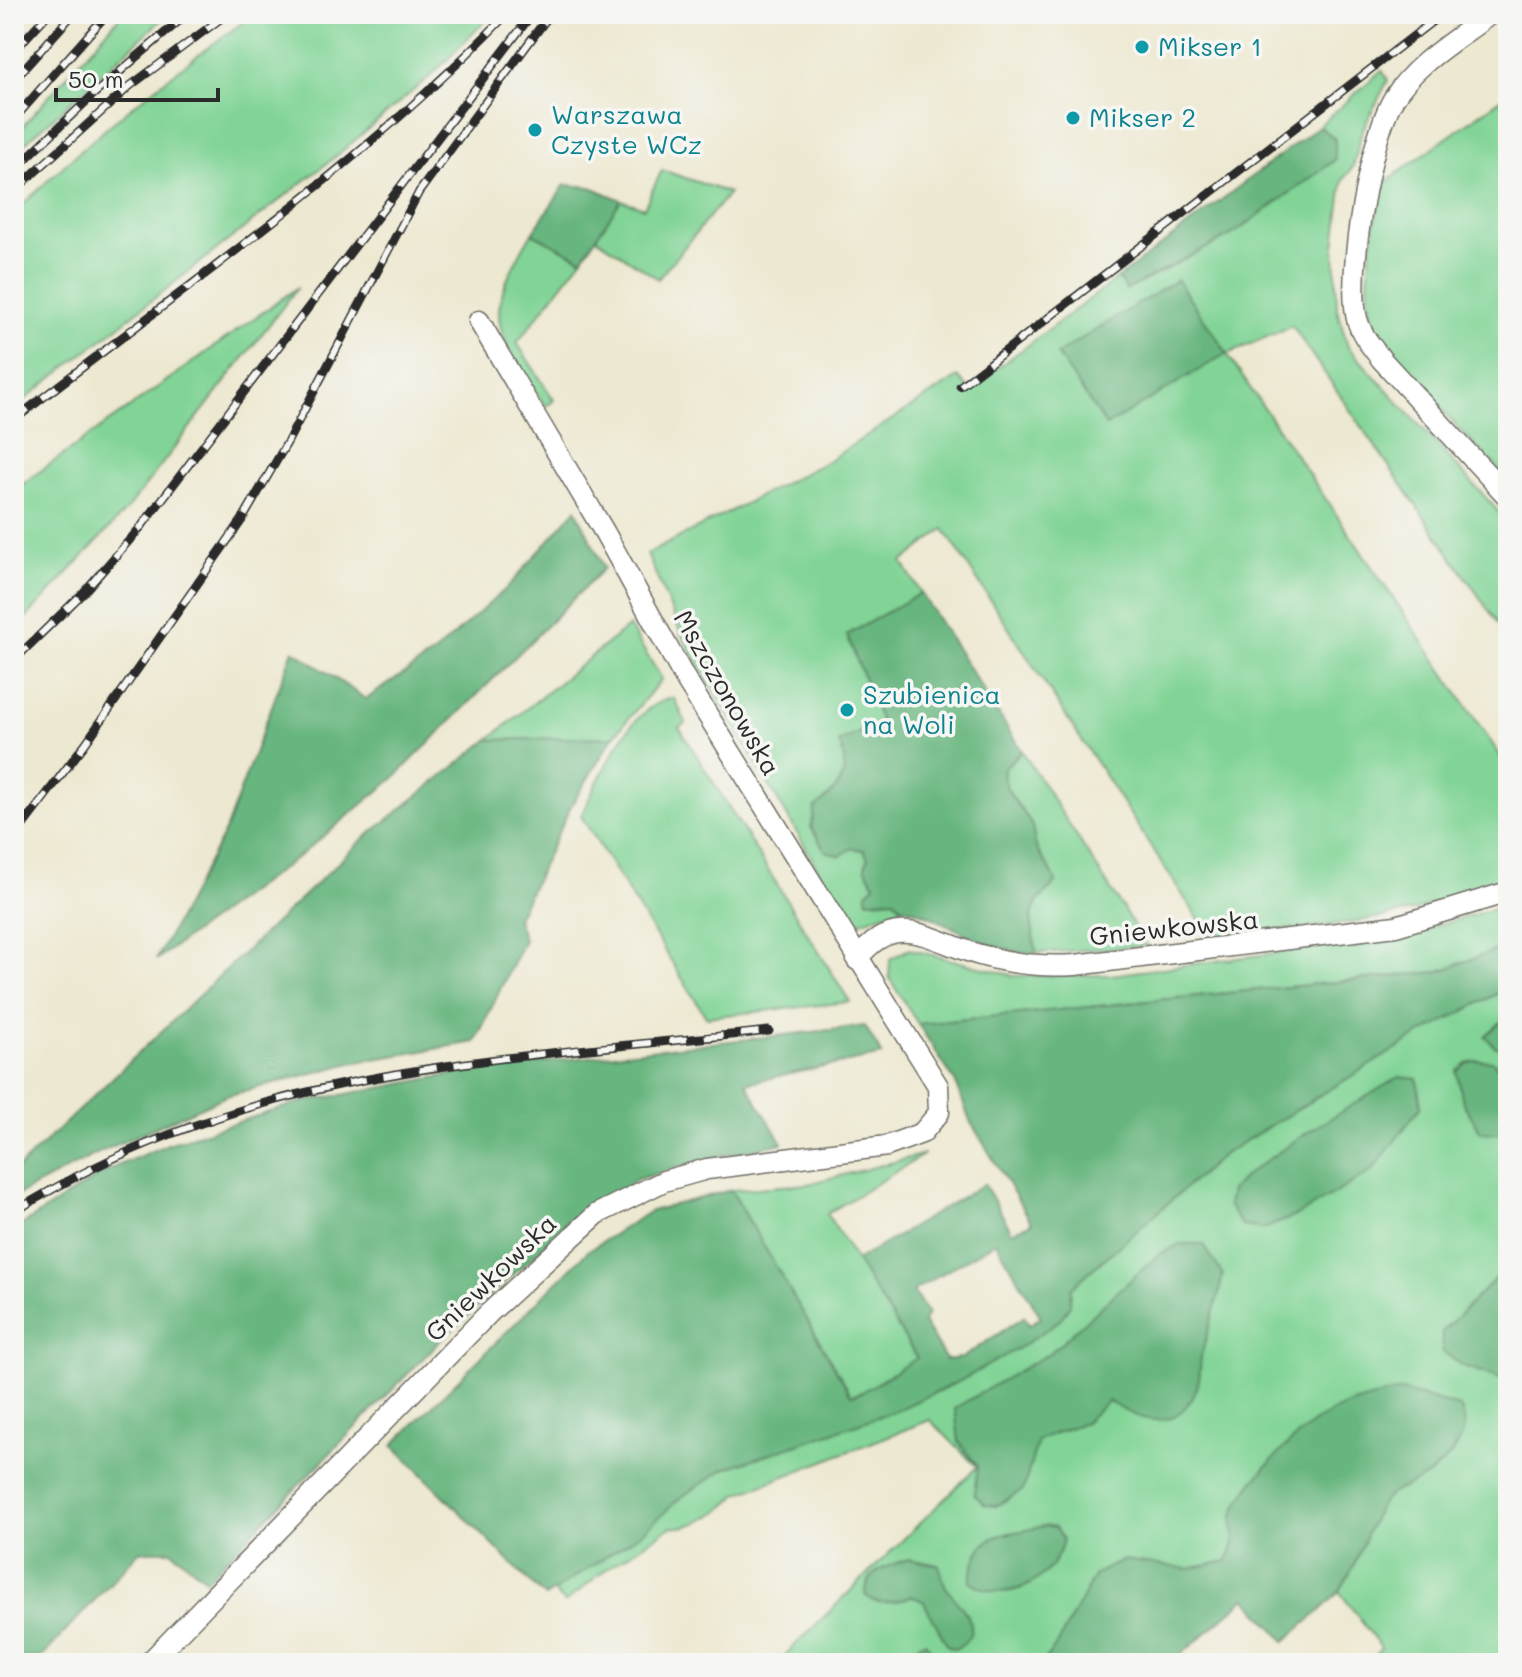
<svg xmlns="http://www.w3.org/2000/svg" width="1522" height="1677" font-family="Mali,sans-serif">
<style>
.green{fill:#81d496;stroke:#568060;stroke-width:2;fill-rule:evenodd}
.forest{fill:#68b67f;stroke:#4a7055;stroke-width:2;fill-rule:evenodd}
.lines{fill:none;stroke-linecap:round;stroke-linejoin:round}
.street-casing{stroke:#6f6d65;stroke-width:23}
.street{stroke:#fff;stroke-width:20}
.rail-casing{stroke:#2b2b2b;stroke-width:9}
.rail{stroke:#f6f6f2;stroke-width:6;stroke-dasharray:18;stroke-linecap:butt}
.culture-dot{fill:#0f9aa8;stroke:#f6f6f2;stroke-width:3}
.labels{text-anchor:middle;stroke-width:7;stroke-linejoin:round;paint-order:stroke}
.culture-label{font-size:26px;fill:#0d838f;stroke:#f6f6f2;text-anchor:start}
.street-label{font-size:26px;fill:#2b2b2b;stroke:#f6f6f2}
</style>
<rect width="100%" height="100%" fill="#f6f6f2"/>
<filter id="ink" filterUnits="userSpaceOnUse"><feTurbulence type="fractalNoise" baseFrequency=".0125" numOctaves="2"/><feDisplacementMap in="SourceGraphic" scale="16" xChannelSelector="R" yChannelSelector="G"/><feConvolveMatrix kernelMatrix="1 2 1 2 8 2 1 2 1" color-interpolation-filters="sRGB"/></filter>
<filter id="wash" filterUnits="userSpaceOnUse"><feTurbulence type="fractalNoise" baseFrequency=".006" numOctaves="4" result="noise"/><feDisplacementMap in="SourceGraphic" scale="32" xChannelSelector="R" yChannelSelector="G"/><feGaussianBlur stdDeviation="1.8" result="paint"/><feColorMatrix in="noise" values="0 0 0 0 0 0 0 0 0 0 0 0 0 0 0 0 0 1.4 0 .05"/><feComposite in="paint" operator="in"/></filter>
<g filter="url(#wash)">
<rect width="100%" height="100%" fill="#ede8d0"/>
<g class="green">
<path d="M122 14H168L14 153V136Z"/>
<path d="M255 14H492L434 73 335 157 14 408V213C89 139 168 74 255 14Z"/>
<path d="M1382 70 1388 80 1362 131 1353 167 1343 180 1335 246 1337 309 1348 347 1508 522V638L1292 326 1227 354 1508 767V880L1413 911 1355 922 1212 940 944 529 902 562 921 593 847 635 881 722 845 757C848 783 834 793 815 808L853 848 864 850 868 859 865 867 875 885 876 901 894 899 902 908 855 924 848 920 683 638 647 554 826 462 958 377 969 389 1118 278 1127 290 1233 234 1335 160V139L1319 126ZM1177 280 1227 353 1178 380 1058 354Z"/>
<path d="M1508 94V479C1480 449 1383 355 1373 322 1361 278 1374 226 1384 183Z"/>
<path d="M662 170 729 193 658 279 595 237 621 200 644 208Z"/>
<path d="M532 233 582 259 517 343 554 400 546 407C493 325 480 321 532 233Z"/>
<path d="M298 287 128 508 14 631V490Z"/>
<path d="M629 626 662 679 613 737 488 740Z"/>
<path d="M674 698 686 723 679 727 850 1002 706 1017 581 816C599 780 629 703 674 698Z"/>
<path d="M1022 751 1147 946 1036 953 1031 918 1037 902 1056 883C1053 868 1039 859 1035 844 1033 835 1034 826 1028 819 1017 803 1001 788 1004 768Z"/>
<path d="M1508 905V946L1437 972 918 1024 889 978 890 959 909 949 1015 976 1111 975 1396 937Z"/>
<path d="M1508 988V1663H1370L1381 1648 1339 1591 1285 1641 1246 1598 1171 1663H777L977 1467 930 1420 738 1494C725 1510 692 1530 671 1527L605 1570 565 1603 553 1591 545 1597 569 1548 851 1395 731 1190 808 1184 925 1154 827 1214 917 1357 936 1345 946 1360 962 1358 1024 1317 1029 1325 1041 1317 1026 1290 1071 1287 1224 1154 1422 1033Z"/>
</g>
<g class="forest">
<path d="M1319 126 1335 139V160L1233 234 1126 290 1118 278Z"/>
<path d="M565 185 591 187 621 200 582 259 532 233Z"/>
<path d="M1177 280 1227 353 1106 426 1057 354Z"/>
<path d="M576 509 604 568 393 779 298 857 156 960 225 831 293 650 366 699 433 654 509 586Z"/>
<path d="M921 593 1022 751 1004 768C1001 788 1017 803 1028 819 1034 826 1033 835 1035 844 1039 859 1053 868 1056 883L1037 902 1031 918 1036 953C993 955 960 928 922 913 910 908 903 910 894 899L867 900V892L875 885 865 867 868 859 864 850 852 848 840 856 825 851 811 827 815 808C840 788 852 775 839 742L881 722 847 635Z"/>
<path d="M613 737 571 806 517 918 524 940 475 1042 351 1063 226 1096 100 1152 14 1197V1172L362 840 488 740Z"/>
<path d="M1508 946V988L1422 1033 1224 1154 1071 1288 1070 1305 1060 1320 1024 1345 958 1382 895 1411 724 1469 680 1498 643 1532 545 1597 393 1445 589 1250 651 1211 731 1190 851 1395 862 1392 917 1358 856 1261 984 1184 1012 1232 1032 1223 970 1121 956 1083 918 1024 1437 972ZM996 1242 1041 1317 1029 1325 1024 1317 962 1358 946 1360 923 1322 928 1314 913 1291Z"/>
<path d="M1508 1016V1047H1495L1485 1036Z"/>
<path d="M865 1026 882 1055 746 1083 782 1143 708 1159 638 1179 572 1221 440 1341 206 1580 172 1551H140L41 1658 14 1657V1230L106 1171 168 1144 298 1103 481 1069Z"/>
<path d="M1479 1060 1492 1061 1508 1078V1134L1481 1132 1463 1103 1457 1071 1466 1063Z"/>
<path d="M1399 1077 1417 1079 1421 1106 1372 1171 1298 1215 1263 1229 1242 1226 1228 1205 1231 1190 1246 1175 1306 1133Z"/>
<path d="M1180 1244H1203L1223 1275C1217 1302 1209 1327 1202 1353 1199 1363 1201 1375 1198 1384 1180 1435 1142 1423 1108 1401L1085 1422 1038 1440 1023 1490 996 1506 985 1505 974 1494 978 1467 959 1442 955 1408 1051 1352 1158 1255Z"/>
<path d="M1508 1266V1378L1504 1379 1463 1366 1442 1351V1332Z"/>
<path d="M1402 1391 1460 1407C1475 1434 1448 1461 1426 1477 1410 1487 1391 1488 1380 1506 1364 1532 1358 1565 1340 1590 1325 1609 1303 1625 1285 1641L1246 1598 1171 1663H1042L1057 1645 1095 1574 1124 1560 1188 1569 1227 1561C1241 1534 1229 1531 1234 1514 1245 1483 1293 1436 1321 1418 1345 1403 1374 1396 1402 1391Z"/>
<path d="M1043 1526 1055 1528 1063 1539C1056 1580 1006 1608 970 1581 980 1526 999 1539 1043 1526Z"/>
<path d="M909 1559 939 1565C942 1573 943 1584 948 1590 963 1610 988 1630 955 1649L948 1646 923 1601 911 1596C895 1603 878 1607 865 1595 867 1569 886 1567 909 1559Z"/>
<path d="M925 1642 942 1663H882C898 1660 909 1647 925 1642Z"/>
</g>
</g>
<g filter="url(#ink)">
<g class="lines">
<g class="street-casing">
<g id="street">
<path d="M1490 14C1458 39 1415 63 1394 98 1370 137 1346 275 1357 319 1361 335 1372 347 1382 360L1508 497"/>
<path d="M857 960C896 906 935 944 984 956 1014 964 1044 967 1075 965L1396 926 1508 892"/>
<path d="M149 1663 489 1313 597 1214 664 1181 707 1169 887 1146 922 1133 939 1113 938 1086 684 677 605 533 479 321"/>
</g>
</g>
<use href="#street" class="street"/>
<g class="rail-casing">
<g id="rail">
<path d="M14 25 24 14"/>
<path d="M14 51 48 14"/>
<path d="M14 80 73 14"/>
<path d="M14 119 107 14"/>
<path d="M14 170 94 94 187 14"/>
<path d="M14 191 130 86 227 14"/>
<path d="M960 386 1442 14"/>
<path d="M14 420C179 291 363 165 507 14"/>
<path d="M14 660 83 593 141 527 532 14"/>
<path d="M14 837 85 744 242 520 288 441 419 192 550 14"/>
<path d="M14 1212C252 1064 500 1060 769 1031"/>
</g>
</g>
<use href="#rail" class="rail"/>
</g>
</g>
<g class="culture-dot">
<circle cx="1142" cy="47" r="8"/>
<circle cx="1073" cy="118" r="8"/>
<circle cx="535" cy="130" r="8"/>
<circle cx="847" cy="710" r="8"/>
</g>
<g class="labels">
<g class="culture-label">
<text x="1158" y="56">Mikser 1</text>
<text x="551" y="124">Warszawa<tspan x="551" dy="30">Czyste WCz</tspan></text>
<text x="1089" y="127">Mikser 2</text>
<text x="863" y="704">Szubienica<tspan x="863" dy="30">na Woli</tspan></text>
</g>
<g class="street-label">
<text transform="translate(727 693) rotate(60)" y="9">Mszczonowska</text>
<text transform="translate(1174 928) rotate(-6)" y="9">Gniewkowska</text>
<text transform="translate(491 1278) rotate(-44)" y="9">Gniewkowska</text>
</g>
</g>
<rect width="1522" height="1677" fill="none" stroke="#f6f6f2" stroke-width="48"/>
<path d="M56 88v12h162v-12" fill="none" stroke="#2b2b2b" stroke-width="4"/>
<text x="68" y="88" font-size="24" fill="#2b2b2b" stroke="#f6f6f2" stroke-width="6" paint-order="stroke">50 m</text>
</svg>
